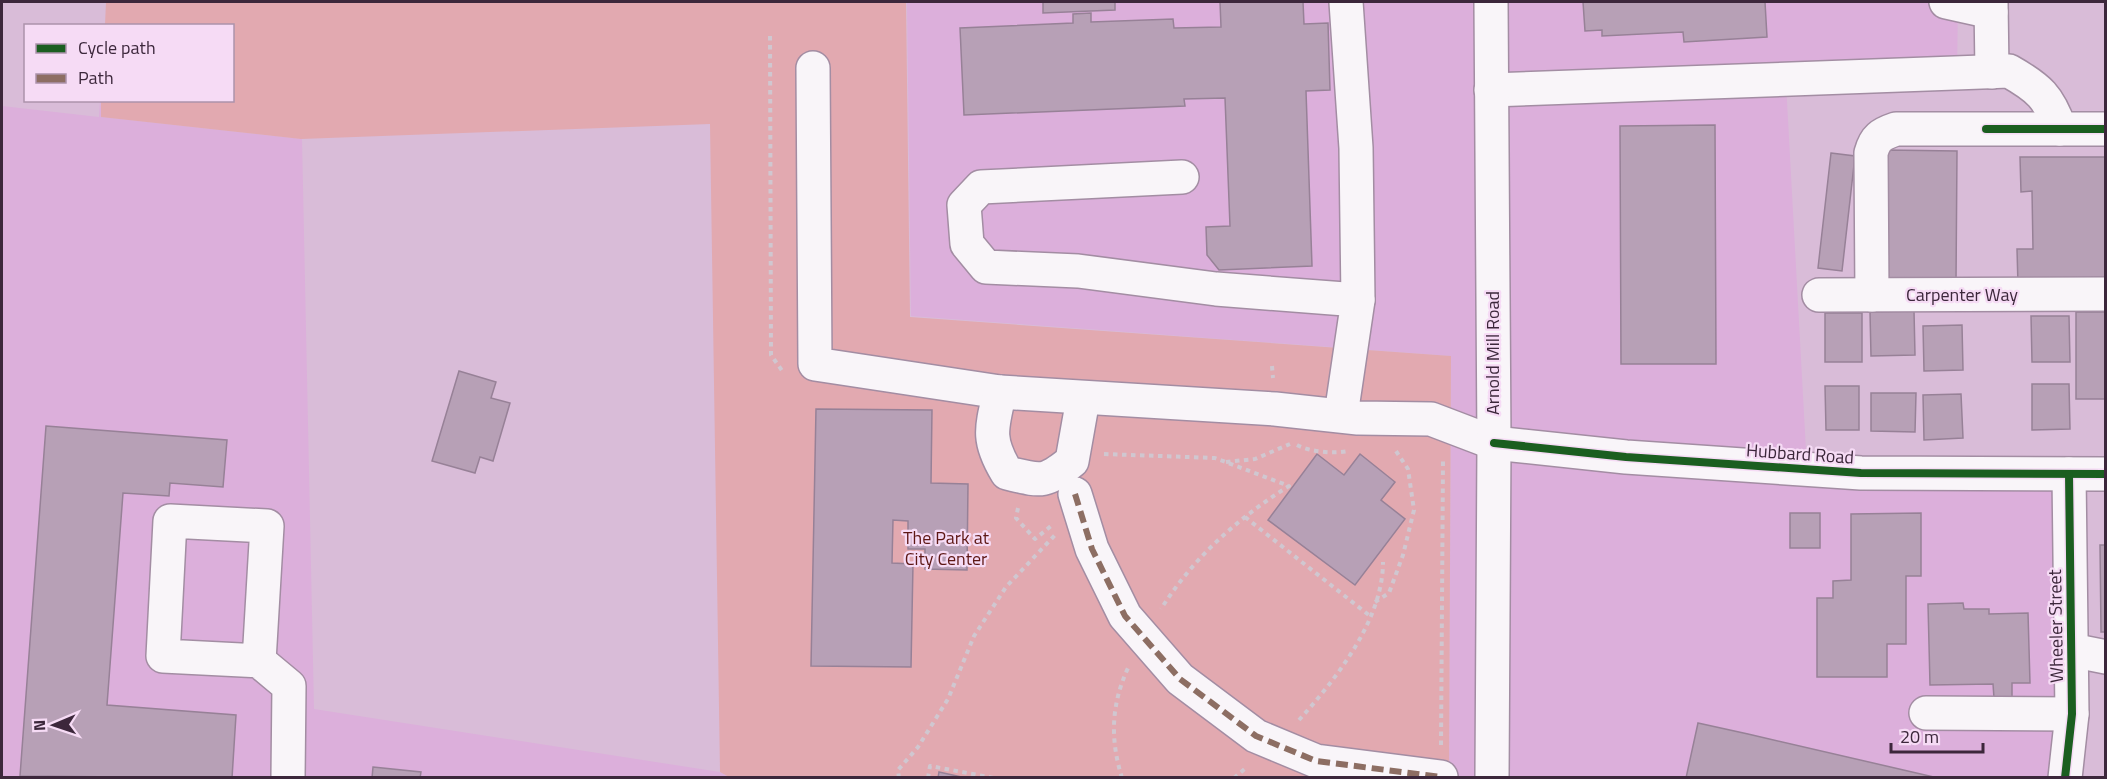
<svg xmlns="http://www.w3.org/2000/svg" width="2107" height="779" font-family="'Titillium Web',sans-serif">
<style>
.built{fill:#dcafdb}
.green{fill:#e2a9b0}
.building{fill:#b7a0b6;stroke:#978197;stroke-width:1.5}
.lines{fill:none;stroke-linecap:round;stroke-linejoin:round}
.minor-casing{stroke:#a38da3;stroke-width:36}
.major-casing{stroke:#a38da3;stroke-width:36}
.path{stroke:#d0c7d0;stroke-width:4;stroke-dasharray:4.5 4.5;stroke-linecap:butt}
.minor{stroke:#f9f5f9;stroke-width:33}
.major{stroke:#f9f5f9;stroke-width:33}
.quiet{stroke:#8d6e63;stroke-width:6;stroke-dasharray:12 6;stroke-linecap:butt}
.cycleway-casing{stroke:#f6dbf5;stroke-width:11}
.cycleway{stroke:#1b5e20;stroke-width:8}
.labels{text-anchor:middle;stroke-width:4.5;stroke-linejoin:round;paint-order:stroke}
.street-label{font-size:18px;fill:#3c273b;stroke:#f6dbf5}
.park-label{font-size:18px;fill:#5d1714;stroke:#f6dbf5}
</style>
<rect width="100%" height="100%" fill="#d9bcd8"/>
<g class="built">
<path d="M907 2H1958L1957 76 1786 83 1807 469 2067 472 2069 777H1449L1451 356 911 316Z"/>
<path d="M100 100 102 117 302 139 314 709 720 772 729 777 2 778V106L99 117Z"/>
</g>
<path class="green" d="M106 2H906L910 317 1451 356 1449 777H729L720 772 710 124 301 139 101 117V101L232 100V26L105 25Z"/>
<g class="building">
<path d="M1043 2H1115V10L1043 13Z"/>
<path d="M1220 2H1303L1304 24 1328 23 1330 90 1306 91 1312 266 1219 270 1207 255 1206 227 1230 226 1225 98 1184 99 1185 106 964 115 960 28 1073 23V14L1091 13V22L1173 19 1174 28 1221 27Z"/>
<path d="M1583 2H1765L1767 37 1684 42 1683 32 1602 36V30L1585 31Z"/>
<path d="M1715 125 1716 364H1621L1620 126Z"/>
<path d="M1886 150 1957 151 1956 282H1885Z"/>
<path d="M1831 153 1855 156 1842 271 1818 268Z"/>
<path d="M2020 157H2106V284L2018 285 2017 249H2033L2032 191 2021 192Z"/>
<path d="M1914 311 1915 355 1871 356 1870 312Z"/>
<rect x="2076" y="312" width="30" height="87"/>
<rect x="1825" y="313" width="37" height="49"/>
<path d="M2031 316H2069L2070 362H2032Z"/>
<path d="M1962 325 1963 370 1924 371 1923 326Z"/>
<path d="M459 371 496 382 491 398 510 403 493 461 480 457 475 473 432 461Z"/>
<path d="M2032 384H2069L2070 429 2032 430Z"/>
<path d="M1825 386H1859V430H1826Z"/>
<path d="M1871 393H1916L1915 432 1871 431Z"/>
<path d="M1961 394 1963 438 1924 440 1923 395Z"/>
<path d="M816 409 932 410 931 483 968 484 967 570 925 569V549H908V521L893 520 892 563 913 564 911 667 811 666Z"/>
<path d="M46 426 227 440 223 487 170 483 169 496 123 493 107 705 236 715 232 778 20 776Z"/>
<path d="M1317 454 1344 475 1360 454 1395 482 1381 500 1405 519 1355 585 1268 520Z"/>
<rect x="1790" y="513" width="30" height="35"/>
<path d="M1921 513V576H1906V644H1887V677H1817V598H1833V581L1851 580V514Z"/>
<path d="M2100 545H2106V632H2101Z"/>
<path d="M1963 603 1964 609H1989V614L2028 613 2030 683H2012V698H1994L1993 684 1930 685 1928 604Z"/>
<path d="M1698 723 1748 734 1938 778H1686Z"/>
<path d="M373 767 421 772 420 778H372Z"/>
<path d="M939 772 966 778H938Z"/>
</g>
<g class="lines">
<g class="minor-casing">
<g id="minor">
<path d="M1346 2 1356 148 1358 300"/>
<path d="M1946 2 1991 12"/>
<path d="M1991 2 1992 72"/>
<path d="M813 68 815 364 1000 392 1275 409 1358 418 1431 419 1494 443 1626 457 1861 473 2106 474"/>
<path d="M1491 90 2009 71C2039 88 2049 97 2060 129"/>
<path d="M1182 177 981 187 964 205 967 244 986 267 1078 271 1216 289 1358 300 1341 415"/>
<path d="M1819 295 2106 294"/>
<path d="M1872 295 1871 153C1875 138 1881 134 1896 129H2106"/>
<path d="M1000 392C991 429 987 440 1007 473 1041 481 1044 484 1072 461L1083 399"/>
<path d="M1075 494 1092 549 1125 616 1180 679 1256 736 1316 761 1441 777"/>
<path d="M2071 650 2106 657"/>
<path d="M259 661 267 526 170 521 163 656 259 661 289 686 288 778"/>
<path d="M1926 713 2072 714"/>
<path d="M2065 778 2072 714 2069 474"/>
</g>
</g>
<g class="major-casing">
<path id="major" d="M1491 2 1494 443 1492 778"/>
</g>
<g class="path">
<path d="M770 36 771 355 783 372"/>
<path d="M1272 366 1273 378"/>
<path d="M1297 445C1310 452 1334 454 1348 451"/>
<path d="M1104 454 1215 458 1289 486C1238 518 1193 558 1161 609"/>
<path d="M1226 462 1255 459 1290 444"/>
<path d="M1018 508 1016 518 1035 539 1051 526"/>
<path d="M1245 517 1370 616"/>
<path d="M1375 602 1389 593 1403 555 1414 510 1408 469 1396 451"/>
<path d="M1299 720C1336 679 1383 620 1383 562"/>
<path d="M1441 745 1443 461"/>
<path d="M899 778 898 770 918 747 948 699 974 636 1006 587 1055 535"/>
<path d="M928 778 930 766 994 778"/>
<path d="M1122 778C1110 739 1111 705 1128 668"/>
<path d="M1234 778 1247 767"/>
</g>
<use href="#minor" class="minor"/>
<use href="#major" class="major"/>
<path class="quiet" d="M1075 494 1092 549 1125 616 1180 679 1256 736 1316 761 1441 777"/>
<g class="cycleway-casing">
<g id="cycleway">
<path d="M1986 129H2106"/>
<path d="M1494 443 1626 457 1861 473 2106 474"/>
<path d="M2065 778 2072 714 2069 474"/>
</g>
</g>
<use href="#cycleway" class="cycleway"/>
</g>
<g class="labels">
<g class="street-label">
<text x="1962" y="301">Carpenter Way</text>
<text transform="translate(1493 353) rotate(-90)" y="6">Arnold Mill Road</text>
<text transform="translate(1800 454) rotate(4)" y="6">Hubbard Road</text>
<text transform="translate(2056 626) rotate(-91)" y="6">Wheeler Street</text>
</g>
<g class="park-label">
<text x="946" y="544">The Park at<tspan x="946" dy="21">City Center</tspan></text>
</g>
</g>
<rect width="2107" height="779" fill="none" stroke="#3c273b" stroke-width="6"/>
<rect x="24" y="24" width="210" height="78" fill="#f6dbf5" stroke="#ac93ab" stroke-width="1.5"/>
<rect x="36" y="44" width="30" height="9" fill="#1b5e20" stroke="#ac93ab" stroke-width="1.5"/>
<text x="78" y="54" font-size="18" fill="#3c273b">Cycle path</text>
<rect x="36" y="74" width="30" height="9" fill="#8d6e63" stroke="#ac93ab" stroke-width="1.5"/>
<text x="78" y="84" font-size="18" fill="#3c273b">Path</text>
<g transform="translate(54 725) rotate(268)" stroke="#f6dbf5" stroke-width="4.5" paint-order="stroke">
<path d="M0-4.5L10 22L0 15L-10 22Z" fill="#3c273b"/>
<text y="-9" font-size="16" font-weight="bold" text-anchor="middle" fill="#3c273b">N</text>
</g>
<path d="M1891 743v9h92v-9" fill="none" stroke="#3c273b" stroke-width="3"/>
<text x="1900" y="743" font-size="18" fill="#3c273b" stroke="#f6dbf5" stroke-width="4.5" paint-order="stroke">20 m</text>
</svg>
